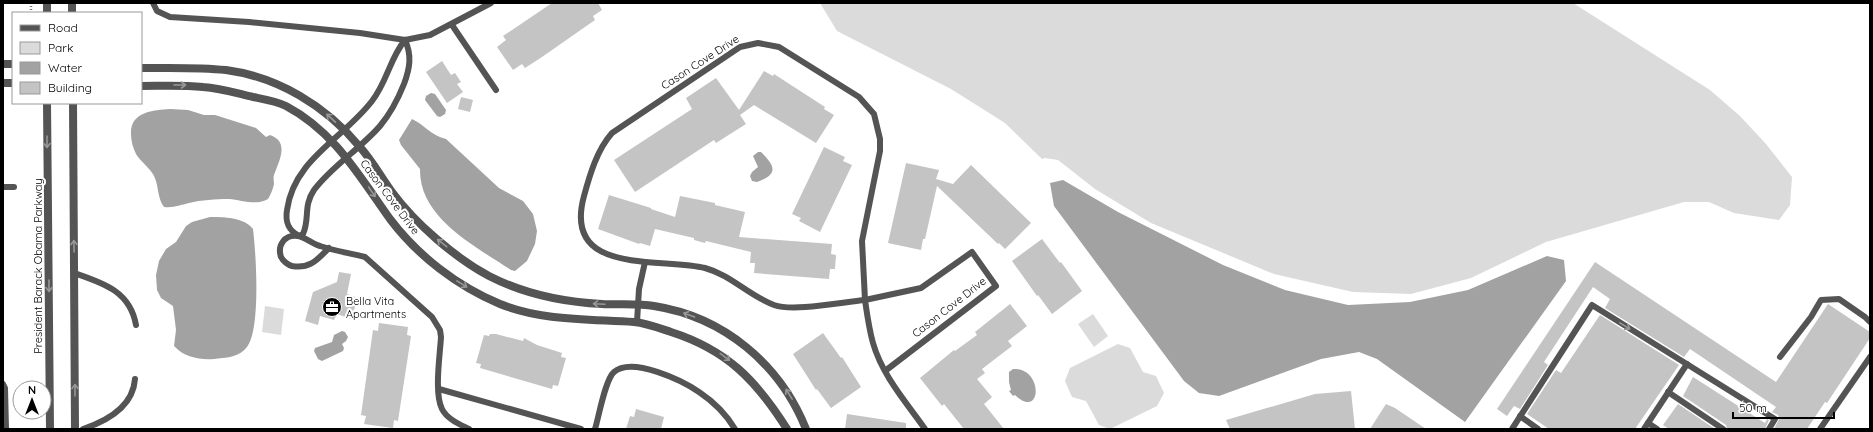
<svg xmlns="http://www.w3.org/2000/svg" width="1873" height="432" font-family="Quicksand,sans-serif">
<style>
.green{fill:#dbdbdb}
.water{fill:#a2a2a2}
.building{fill:#c4c4c4}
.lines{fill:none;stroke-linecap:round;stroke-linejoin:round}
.path{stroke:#767676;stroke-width:2.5;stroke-dasharray:1 2;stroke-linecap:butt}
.service{stroke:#545454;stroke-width:6}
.minor{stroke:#545454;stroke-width:8}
.tertiary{stroke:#545454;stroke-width:8}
.oneway{stroke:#989898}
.labels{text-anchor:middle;stroke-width:4;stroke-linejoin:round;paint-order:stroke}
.street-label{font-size:11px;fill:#000;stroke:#fff}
.poi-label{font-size:11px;fill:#000;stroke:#fff;text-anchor:start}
</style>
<rect width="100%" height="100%" fill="#fff"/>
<g class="green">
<path d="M820 3H1573L1710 90 1740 116 1766 144 1792 177 1790 205 1779 220 1734 213 1709 202H1684L1546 242 1471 278 1411 294 1353 292 1274 274 1151 223 1095 189 1058 160 1045 158 1042 159 1005 123 951 89 837 31Z"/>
<path d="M265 306 284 309 281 335 262 332Z"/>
<path d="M1093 314 1108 336 1094 347 1078 324Z"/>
<path d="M1118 344 1130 348 1143 372 1156 376 1164 393 1157 406 1110 429 1099 425 1086 401 1072 397 1065 381 1070 368Z"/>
</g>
<g class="water">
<path d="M431 93 435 94 446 110 445 114 440 117 437 116 425 100 426 96Z"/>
<path d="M170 109 188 110 204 115H215L256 128 266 137 270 135C290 142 279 161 274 175 273 178 274 181 274 184 273 189 271 194 268 199 257 206 241 200 229 199 216 199 201 200 189 203 180 205 174 208 164 207 157 198 159 186 154 176 150 168 141 162 136 154 133 148 131 141 131 134 130 112 153 110 170 109Z"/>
<path d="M412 119C425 125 430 135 446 139L499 188 523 201 533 214 537 231 535 244 527 261 515 271 511 270C475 246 419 218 420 169L401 145 399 140Z"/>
<path d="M758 152H761C774 165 780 174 757 182L752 181 750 176 752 172 758 167 753 156Z"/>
<path d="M1063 180 1118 212 1223 265 1285 290 1348 305 1410 302 1468 290 1547 256 1564 260 1566 281 1465 422 1377 359 1359 352 1321 359 1219 396 1199 393 1184 381 1054 206 1050 183Z"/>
<path d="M210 217C223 217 244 217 253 229 256 253 261 329 247 347 240 357 225 358 214 359 199 360 184 357 174 346L176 330 173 306 161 298 157 290 156 275 159 261 166 249 176 242 186 226 192 222Z"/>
<path d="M342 331 345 332 348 337 346 341 342 344 344 348 343 351 322 361 318 359 314 351 315 348 332 342 334 335Z"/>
<path d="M1013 369C1044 367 1042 421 1015 395L1013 396 1009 391 1011 390 1009 382V372Z"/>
</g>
<g class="building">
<path d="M552 3H598L602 10 593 16 595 20 542 57 525 68 522 64 513 70 497 47 506 40 503 36Z"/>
<path d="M442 61 451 75 455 73 461 82 457 84 463 92 447 103 426 72Z"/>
<path d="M764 71 773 76 774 74 825 107 824 109 834 115 816 143 754 105 740 115 746 124 716 143 714 140 635 192 614 160 692 109 686 98 716 78 739 110Z"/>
<path d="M461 97 473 100 470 112 458 109Z"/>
<path d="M824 147 845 157 843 161 852 165 820 232 799 221 801 218 792 214Z"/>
<path d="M906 163 939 170 936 179 953 184 971 165 1031 223 1005 249 999 243 998 244 937 186 925 239H923L921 250 888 243Z"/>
<path d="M609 195 651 208V209L675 217 680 196 715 203V205L745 212 739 237 832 244 831 254 836 255 835 269H830L829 279 754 273 755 263H750L751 252 706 241 705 243 694 240V238L655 229 650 246 640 243 639 244 598 229Z"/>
<path d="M1042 239 1060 263 1061 262 1082 291 1052 314 1038 295 1037 296 1012 261Z"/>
<path d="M1595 262 1776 382 1828 304 1870 332V338L1827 403 1825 402 1807 429H1774L1779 419 1778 415 1772 412 1776 407 1690 349 1684 357 1605 308 1610 299 1593 287 1544 362 1548 365 1520 409 1514 406 1507 416 1497 409Z"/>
<path d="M339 272 351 274 347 294 358 298 351 319 337 314 334 320 320 316 318 325 305 321 313 292 337 282Z"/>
<path d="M1010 304 1027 326 1008 341 1012 346 982 369 985 373 977 379 992 397 984 404 1004 429H964L944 404 942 406 920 378 954 350 955 351 977 335 975 332Z"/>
<path d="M1600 315 1679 365 1635 429H1549L1527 414 1556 370 1561 373Z"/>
<path d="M379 323 408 327 407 335 411 336 398 421 394 420 393 428 364 424 366 416 361 415 373 330 378 331Z"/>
<path d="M823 333 841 358 842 357 861 387 831 408 817 389 816 390 793 354Z"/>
<path d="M490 334H496L523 341 524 338 537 345 562 353 561 357 566 358 558 386 553 385 552 389 480 368 481 364 476 363 484 335 489 336Z"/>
<path d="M1693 377 1765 423 1767 419 1769 420 1765 429H1727L1726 425 1683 396Z"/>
<path d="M1351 391 1355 429H1230L1226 420 1315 394Z"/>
<path d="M1386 404 1395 408 1426 429H1370Z"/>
<path d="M1678 404 1715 429H1669L1663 425Z"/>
<path d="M636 409 664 417 661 429H626L630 416 634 417Z"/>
<path d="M847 414 906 423V429H845Z"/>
</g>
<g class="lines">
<path class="path" d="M31 3V13"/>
<g class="service">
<path d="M153 3 157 11 170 17 249 22 360 33 405 40 430 35 491 3"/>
<path d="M452 25 496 90"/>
<path d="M405 40C412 55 410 68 404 84 398 99 390 114 380 126 360 149 332 166 314 190 303 206 310 219 303 234L299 236C288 230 285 222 287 210 294 159 343 139 372 101 387 82 390 58 405 40Z"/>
<path d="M758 43 779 47 859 97 874 114 880 139V151L862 241 865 300C842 302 794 312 774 305 749 296 731 275 705 268 659 257 562 276 584 196 590 174 597 150 612 133L740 47Z"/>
<path d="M3 187H14"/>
<path d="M329 248C317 260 310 269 292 266 288 265 283 261 281 257 277 245 285 234 298 236 305 237 313 244 320 246 335 251 350 253 365 257L432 317 440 330 441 337C440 355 434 393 442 409 447 419 459 424 469 429"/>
<path d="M74 273C103 283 130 291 136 325"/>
<path d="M637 322 639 289 645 262"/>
<path d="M1780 357 1811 317 1821 300 1839 299 1865 317 1870 322"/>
<path d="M885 371 996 286 972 252 921 288 865 300C867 314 869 329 873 343 882 375 906 402 925 429"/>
<path d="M3 384 5 388 6 429"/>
<path d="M439 389 581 429"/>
<path d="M1668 392 1723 429"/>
<path d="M1520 416 1538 429"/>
<path d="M1648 423 1657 429"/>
<path d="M83 429C107 421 133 407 135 379"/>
<path d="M595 429C599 416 605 380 614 372 632 356 683 381 699 392 714 402 726 414 735 429"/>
<path d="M1512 429 1592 305 1775 419 1769 429"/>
<path d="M1644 429 1687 364"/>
<path d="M1820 429 1870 357"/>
</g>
<g class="minor">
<path d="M3 64H13"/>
<path d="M141 68C169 68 198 67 226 70 278 77 326 106 359 146 372 160 381 177 392 192 415 223 455 258 489 276 524 294 562 302 602 304 619 305 637 303 654 306 724 317 780 364 806 429"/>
<path d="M3 83H13"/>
<path d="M141 86C162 86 182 85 203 87 220 88 236 93 253 97 263 99 276 101 286 106 335 132 359 176 390 219 418 256 457 286 500 304 542 321 589 319 634 322 646 323 659 328 671 332 727 350 756 380 787 429"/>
</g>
<g class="tertiary">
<path d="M47 3V13"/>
<path d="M72 3V13"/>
<path d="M47 103 50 429"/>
<path d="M73 103 75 429"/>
</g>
</g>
<defs><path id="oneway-shaft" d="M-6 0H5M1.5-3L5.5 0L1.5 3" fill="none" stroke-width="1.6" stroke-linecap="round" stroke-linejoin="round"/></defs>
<g class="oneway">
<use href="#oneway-shaft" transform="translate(180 85)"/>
<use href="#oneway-shaft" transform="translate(331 118) rotate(-137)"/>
<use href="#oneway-shaft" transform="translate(47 142) rotate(90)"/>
<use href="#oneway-shaft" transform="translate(372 192) rotate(56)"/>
<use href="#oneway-shaft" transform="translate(442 243) rotate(-142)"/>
<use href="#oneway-shaft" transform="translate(74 246) rotate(-91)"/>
<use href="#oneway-shaft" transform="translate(462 284) rotate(32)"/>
<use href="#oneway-shaft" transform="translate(49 286) rotate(90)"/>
<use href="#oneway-shaft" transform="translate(599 304) rotate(-177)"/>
<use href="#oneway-shaft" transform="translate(689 315) rotate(-160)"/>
<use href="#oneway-shaft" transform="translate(1625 326) rotate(32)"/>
<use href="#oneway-shaft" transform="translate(725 357) rotate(37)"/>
<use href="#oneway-shaft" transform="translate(75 390) rotate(-90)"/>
<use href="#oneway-shaft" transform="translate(789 394) rotate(-122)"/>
</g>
<defs>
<g id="office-disc" transform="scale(1)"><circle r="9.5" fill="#000" stroke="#fff"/><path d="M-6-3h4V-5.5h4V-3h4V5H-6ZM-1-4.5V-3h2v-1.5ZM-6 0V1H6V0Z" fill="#fff"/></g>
</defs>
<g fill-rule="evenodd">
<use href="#office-disc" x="332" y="307"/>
</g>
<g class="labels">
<g class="street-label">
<text transform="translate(700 62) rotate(-33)" y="4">Cason Cove Drive</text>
<text transform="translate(390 197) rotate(53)" y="4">Cason Cove Drive</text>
<text transform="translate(38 266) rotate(-90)" y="4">President Barack Obama Parkway</text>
<text transform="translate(949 307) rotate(-38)" y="4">Cason Cove Drive</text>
</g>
<g class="poi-label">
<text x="346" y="305">Bella Vita<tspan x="346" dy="13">Apartments</tspan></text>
</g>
</g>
<rect width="1873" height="432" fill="none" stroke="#000000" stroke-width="8"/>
<rect x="12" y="12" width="130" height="92" fill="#ffffff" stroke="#999999"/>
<rect x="20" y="25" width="20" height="6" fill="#545454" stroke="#999999"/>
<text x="48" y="32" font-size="12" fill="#000000">Road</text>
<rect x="20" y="42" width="20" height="12" fill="#dbdbdb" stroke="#999999"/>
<text x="48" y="52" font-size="12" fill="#000000">Park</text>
<rect x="20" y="62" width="20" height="12" fill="#a2a2a2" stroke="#999999"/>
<text x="48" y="72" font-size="12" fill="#000000">Water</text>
<rect x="20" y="82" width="20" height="12" fill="#c4c4c4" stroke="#999999"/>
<text x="48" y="92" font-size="12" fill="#000000">Building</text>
<g transform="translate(32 400)"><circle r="19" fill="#ffffff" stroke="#999999"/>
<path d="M0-3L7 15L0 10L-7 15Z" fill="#000000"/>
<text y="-6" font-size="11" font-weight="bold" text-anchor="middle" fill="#000000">N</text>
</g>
<path d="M1733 412v6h101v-6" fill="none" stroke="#000000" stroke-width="2"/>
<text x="1739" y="412" font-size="12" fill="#000000" stroke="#ffffff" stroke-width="3" paint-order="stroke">50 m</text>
</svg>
